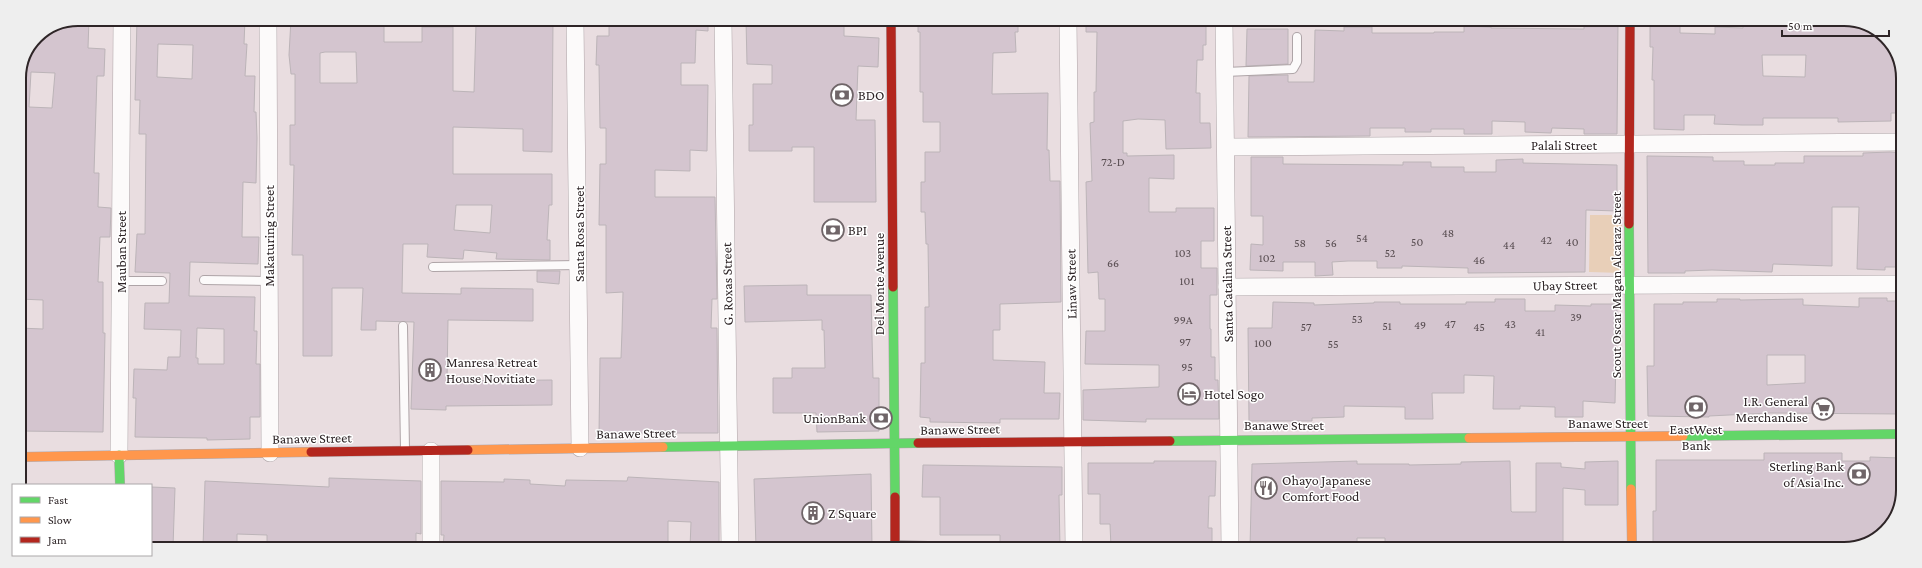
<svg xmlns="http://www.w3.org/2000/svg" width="1922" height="568" font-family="'Crimson Pro',serif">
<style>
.green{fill:#e8cfb8}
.building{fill:#d4c5cf;stroke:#bcb4b8;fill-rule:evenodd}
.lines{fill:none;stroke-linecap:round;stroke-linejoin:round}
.lane-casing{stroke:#aea4a7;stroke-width:10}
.street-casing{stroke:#aea4a7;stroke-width:18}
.fast-casing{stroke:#aea4a7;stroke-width:10}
.slow-casing{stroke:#aea4a7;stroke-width:10}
.jam-casing{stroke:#aea4a7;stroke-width:10}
.lane{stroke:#fcfafa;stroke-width:8}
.street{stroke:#fcfafa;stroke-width:17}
.fast{stroke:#63d668;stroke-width:9}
.slow{stroke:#ff974d;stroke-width:9}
.jam{stroke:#b3261e;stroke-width:9}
.labels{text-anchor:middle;stroke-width:3;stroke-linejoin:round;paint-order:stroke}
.number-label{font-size:12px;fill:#584d51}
.poi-label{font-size:14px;fill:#2e2527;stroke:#fff;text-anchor:start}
.street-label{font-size:14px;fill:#2e2527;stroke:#fff}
.rim{fill:none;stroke:#2e2527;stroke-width:2}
</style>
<rect width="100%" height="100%" fill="#e9dde0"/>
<path class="green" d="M1590 215H1622V273L1589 272Z"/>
<g class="building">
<path d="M78 19H89L88 48 105 49 104 76H97L94 173H99L98 207 111 208 110 237H100L98 282H103V333H105L103 432 19 431V328L43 329V300L19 299V77L36 36ZM31 72 55 73 52 108 29 107Z"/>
<path d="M137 19H245L244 44H247L245 76H255L254 112H256L257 138 256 183 243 182 242 237H259L258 264 190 262 189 296 255 297 254 331H257L256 364H260V417H250V439L207 440V438L135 437 136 398H133L134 369 167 370 168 357H180L181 330 144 329 145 303H169L170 273 135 272 137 234H145L146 134H139L140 100H135ZM158 44 193 45 192 79 157 77ZM197 328 224 329V364H198V358H196Z"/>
<path d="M291 19H384V42H422V27H453V91L474 92 476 24H495V19L553 20 552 152 523 151V129L453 127V174H552V205H549L547 240H550V260L496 259 497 253 464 250 463 259 427 257 428 244H403L402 293 461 294V288L533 289V321L448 320 447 381 552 380V405L446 406V410L411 409 414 322 376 321V330H361L363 288H332V356H303V255H292L294 165H290V125H295V74H291L289 55ZM325 52H356L357 83H320V53ZM456 205H492L490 233 454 230Z"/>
<path d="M609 20H708V31L696 30 695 63H681V85H708L707 151 690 150V171L655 170V197H715L717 299H712L711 328H717L718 433H630V435H599L600 358H621L622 331 623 292 606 293V225H599L600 164H606V128H600L599 65H596L597 36H609Z"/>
<path d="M746 20H844V36L879 38 878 67 858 66 856 120H875L876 202H814V147H792V151H749V125H753V84H772V65L747 64Z"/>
<path d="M918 20H1018V32H1015L1016 52 993 53 992 94 1048 93 1047 150H1049L1050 181H1060L1061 302 1000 304V330H993V360L1045 362 1044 393H1060L1059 419H1000V423L930 422V418L920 417 921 363H925V307H929L928 244H926L925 212H921V182H925V152H940V122H923V92H920V32H918Z"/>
<path d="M1086 20H1206V45H1203V60H1197L1196 93H1200V123H1210L1211 148 1166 149 1165 120 1138 119 1123 121V153H1127V156L1174 155V179L1149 178V212H1176V208H1214V241H1201V268H1217V295H1210V329H1211V357H1215V380H1218L1219 419H1146V422L1083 420V390L1159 387V365L1085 364 1086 331H1105V299H1099L1098 272 1088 273 1086 182 1092 181 1090 123 1094 122V92H1096L1097 32H1086Z"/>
<path d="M1584 21H1618L1617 134H1584V129L1552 128 1551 133 1525 132V122L1492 121V134H1464V129H1431V132H1405V128H1370V136L1248 137 1249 76 1288 75V82H1314L1315 30 1344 31V27H1372V33H1434V32H1464V26L1491 27V28L1584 29Z"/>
<path d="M1650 21H1680V33L1715 34V27L1743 28V25L1806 24V21H1859L1889 39 1903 74V113H1891V121L1838 122V118H1763V125H1742L1714 124 1715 115H1684V130L1654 129V80H1652L1653 47H1650ZM1762 55H1806L1805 77 1763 76Z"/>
<path d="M1247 29H1288V64L1246 66Z"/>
<path d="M1890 152 1903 153 1902 267H1885V270L1857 269 1859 207H1832V266L1773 264 1772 272 1712 270 1685 271V273H1648L1647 156 1713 157V161H1744V165H1775V163H1804V156H1863V153Z"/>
<path d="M1251 157H1283V164L1403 165V162H1431V167H1464V172H1496V160L1523 159V163L1617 165V211L1586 210 1585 272 1468 273V268L1402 266V268H1377V261H1348L1332 262 1333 275 1315 276V262H1283V271L1250 270 1251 244 1263 245V216H1251Z"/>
<path d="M537 271H560L559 284 537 282Z"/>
<path d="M807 285V295H871L873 378H879V431L817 432 816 413H773V378H792V368H825L824 330H822V320L745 322 744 286Z"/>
<path d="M1859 298H1887V301H1902L1901 414 1769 413 1709 416V417L1648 416 1647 366H1654V304H1683V302H1717V299H1740V300L1803 299V305L1859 307ZM1767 355H1805V383L1767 385Z"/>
<path d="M1495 299H1525V311H1555V305L1591 306V304H1617L1615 403 1583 401V417H1555V407L1520 406V409H1493L1494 376 1464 375V393H1432L1433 419H1405V407L1344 406V417L1312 418V421H1249L1248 328H1272L1273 302 1314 303V305L1374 303V302H1400V304H1466V302H1495Z"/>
<path d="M1764 453H1842V461H1870V457L1901 458V505L1880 537 1845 549H1764V543L1739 544V549H1653V511H1656V460H1764Z"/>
<path d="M1154 461H1216L1215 496H1209L1208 528H1212V548H1111L1110 524H1100V494H1088V463H1154Z"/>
<path d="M1357 461V464H1409V465L1461 464V462L1510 461 1511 511 1512 512H1536V463H1561V467L1585 469V462L1618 461V505H1585V490L1563 488V549L1385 548V538H1357V548H1250L1252 464Z"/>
<path d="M923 465 1062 467V495H1059L1060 548H1000V535H940V497H922Z"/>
<path d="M871 474 872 548H756L754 479Z"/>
<path d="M628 477 719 482V548H690L691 522 668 521V548L443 547 444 535H441V481L504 482V479L530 480V484L565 486 566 480 627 481Z"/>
<path d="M329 478 421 481V534L416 533V547H267V535L237 534V547H203L205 481 329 487Z"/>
<path d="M151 487 175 488 173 547H151Z"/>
</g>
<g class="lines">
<g class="lane-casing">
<g id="lane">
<path d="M1225 72 1293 69 1297 62V37"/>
<path d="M433 267 579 265"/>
<path d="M204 280 269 281"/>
<path d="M121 281H162"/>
<path d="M403 326 405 450"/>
<path d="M896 545 992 548"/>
</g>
</g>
<g class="street-casing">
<g id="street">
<path d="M268 19 270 453"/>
<path d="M575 20 580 448"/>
<path d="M723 20 730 548"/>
<path d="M1068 20 1074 548"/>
<path d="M1224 20 1230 548"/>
<path d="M1226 147 1903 142"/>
<path d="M1227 287 1902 284"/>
<path d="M431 451V547"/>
<path d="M119 455 122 19"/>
</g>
</g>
<g class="fast-casing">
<g id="fast">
<path d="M1629 224 1631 489"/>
<path d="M893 287 895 497"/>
<path d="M1683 436 1901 434"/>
<path d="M1170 441 1469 438"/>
<path d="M663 447 918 443"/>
<path d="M119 455 120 485"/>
</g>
</g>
<g class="slow-casing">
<g id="slow">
<path d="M1469 438 1683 436"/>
<path d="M468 450 663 447"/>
<path d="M19 457 311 452"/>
<path d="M1631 489 1632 549"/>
</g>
</g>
<g class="jam-casing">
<g id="jam">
<path d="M891 20 893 287"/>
<path d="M1629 224 1630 21"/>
<path d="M918 443 1170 441"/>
<path d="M311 452 468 450"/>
<path d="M895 497V548"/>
</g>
</g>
<use href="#lane" class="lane"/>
<use href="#street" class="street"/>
<use href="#fast" class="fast"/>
<use href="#slow" class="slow"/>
<use href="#jam" class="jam"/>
</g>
<defs>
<g id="bank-ring" transform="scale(1.15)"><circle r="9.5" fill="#fff" stroke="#6f6568" stroke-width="1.5"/><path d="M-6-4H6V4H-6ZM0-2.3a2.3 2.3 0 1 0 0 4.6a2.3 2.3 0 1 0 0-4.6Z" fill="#6f6568"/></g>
<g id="building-ring" transform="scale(1.15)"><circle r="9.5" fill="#fff" stroke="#6f6568" stroke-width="1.5"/><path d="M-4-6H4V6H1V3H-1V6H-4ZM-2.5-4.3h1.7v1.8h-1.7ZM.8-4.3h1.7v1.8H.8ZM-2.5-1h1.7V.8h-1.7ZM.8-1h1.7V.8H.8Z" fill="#6f6568"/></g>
<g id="hotel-ring" transform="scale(1.15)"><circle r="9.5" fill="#fff" stroke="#6f6568" stroke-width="1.5"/><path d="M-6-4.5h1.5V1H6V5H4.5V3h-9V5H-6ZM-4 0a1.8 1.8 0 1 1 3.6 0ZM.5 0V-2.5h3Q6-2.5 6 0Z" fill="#6f6568"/></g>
<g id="supermarket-ring" transform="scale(1.15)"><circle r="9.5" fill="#fff" stroke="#6f6568" stroke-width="1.5"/><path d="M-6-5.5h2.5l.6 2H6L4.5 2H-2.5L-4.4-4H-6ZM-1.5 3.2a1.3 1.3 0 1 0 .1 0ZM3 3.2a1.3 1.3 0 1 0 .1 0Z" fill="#6f6568"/></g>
<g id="restaurant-ring" transform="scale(1.15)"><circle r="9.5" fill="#fff" stroke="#6f6568" stroke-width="1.5"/><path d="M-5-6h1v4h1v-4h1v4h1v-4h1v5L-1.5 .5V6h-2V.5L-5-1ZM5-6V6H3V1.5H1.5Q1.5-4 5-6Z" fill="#6f6568"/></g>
</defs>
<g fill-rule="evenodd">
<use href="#bank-ring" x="842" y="95"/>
<use href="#bank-ring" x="833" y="230"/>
<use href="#building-ring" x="430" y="370"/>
<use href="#hotel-ring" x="1189" y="394"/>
<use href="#bank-ring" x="1696" y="407"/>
<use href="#supermarket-ring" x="1823" y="409"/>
<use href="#bank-ring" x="881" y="418"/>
<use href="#bank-ring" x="1859" y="474"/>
<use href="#restaurant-ring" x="1266" y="488"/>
<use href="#building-ring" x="813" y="513"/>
</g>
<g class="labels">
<g class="number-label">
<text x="1113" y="166">72-D</text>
<text x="1448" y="237">48</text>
<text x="1362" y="242">54</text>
<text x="1546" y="244">42</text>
<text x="1417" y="246">50</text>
<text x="1572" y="246">40</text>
<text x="1300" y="247">58</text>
<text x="1331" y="247">56</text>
<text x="1509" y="249">44</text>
<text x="1183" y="257">103</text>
<text x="1390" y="257">52</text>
<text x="1267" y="262">102</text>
<text x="1479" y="264">46</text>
<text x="1113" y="267">66</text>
<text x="1187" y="285">101</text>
<text x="1576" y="321">39</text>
<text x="1357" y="323">53</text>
<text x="1183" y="324">99A</text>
<text x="1450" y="328">47</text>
<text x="1510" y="328">43</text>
<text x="1420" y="329">49</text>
<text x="1387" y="330">51</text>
<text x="1306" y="331">57</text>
<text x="1479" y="331">45</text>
<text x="1540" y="336">41</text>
<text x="1185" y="346">97</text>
<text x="1263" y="347">100</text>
<text x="1333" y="348">55</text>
<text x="1187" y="371">95</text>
</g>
<g class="poi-label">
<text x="858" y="100">BDO</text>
<text x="848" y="235">BPI</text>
<text x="446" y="367">Manresa Retreat<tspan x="446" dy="16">House Novitiate</tspan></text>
<text x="1204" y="399">Hotel Sogo</text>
<text x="1808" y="406" text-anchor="end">I.R. General<tspan x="1808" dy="16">Merchandise</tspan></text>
<text x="866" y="423" text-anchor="end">UnionBank</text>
<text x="1696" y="434" text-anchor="middle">EastWest<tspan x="1696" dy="16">Bank</tspan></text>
<text x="1844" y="471" text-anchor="end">Sterling Bank<tspan x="1844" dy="16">of Asia Inc.</tspan></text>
<text x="1282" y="485">Ohayo Japanese<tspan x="1282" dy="16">Comfort Food</tspan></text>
<text x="828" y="518">Z Square</text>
</g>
<g class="street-label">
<text x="1564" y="150">Palali Street</text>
<text transform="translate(579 234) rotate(-90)" y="5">Santa Rosa Street</text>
<text transform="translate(269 236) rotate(-90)" y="5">Makaturing Street</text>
<text transform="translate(121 252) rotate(-90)" y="5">Mauban Street</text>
<text transform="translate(727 284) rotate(-91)" y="5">G. Roxas Street</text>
<text transform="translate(879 284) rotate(-90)" y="5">Del Monte Avenue</text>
<text transform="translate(1071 284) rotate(-91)" y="5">Linaw Street</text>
<text transform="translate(1227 284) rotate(-91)" y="5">Santa Catalina Street</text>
<text transform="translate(1565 285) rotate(-1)" y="5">Ubay Street</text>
<text transform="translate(1616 285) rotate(-90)" y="5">Scout Oscar Magan Alcaraz Street</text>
<text x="1608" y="428">Banawe Street</text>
<text x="1284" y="430">Banawe Street</text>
<text transform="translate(960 429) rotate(-1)" y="5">Banawe Street</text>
<text transform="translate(636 433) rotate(-1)" y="5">Banawe Street</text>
<text transform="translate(312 438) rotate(-1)" y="5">Banawe Street</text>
</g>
</g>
<path d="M0 0H1922V568H0ZM78 26H1844A52 52 0 0 1 1896 78V490A52 52 0 0 1 1844 542H78A52 52 0 0 1 26 490V78A52 52 0 0 1 78 26Z" fill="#eee" fill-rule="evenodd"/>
<path class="rim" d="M78 26H1844A52 52 0 0 1 1896 78V490A52 52 0 0 1 1844 542H78A52 52 0 0 1 26 490V78A52 52 0 0 1 78 26Z"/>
<rect x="12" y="484" width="140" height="72" fill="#ffffff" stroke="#aba8a9"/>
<rect x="20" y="497" width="20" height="6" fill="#63d668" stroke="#aba8a9"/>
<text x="48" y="504" font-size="12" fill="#2e2527">Fast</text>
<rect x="20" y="517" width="20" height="6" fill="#ff974d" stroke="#aba8a9"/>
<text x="48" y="524" font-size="12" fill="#2e2527">Slow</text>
<rect x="20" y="537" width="20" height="6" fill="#b3261e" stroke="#aba8a9"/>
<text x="48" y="544" font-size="12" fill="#2e2527">Jam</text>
<path d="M1782 30v6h107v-6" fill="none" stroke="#2e2527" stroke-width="2"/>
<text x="1788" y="30" font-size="12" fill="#2e2527" stroke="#ffffff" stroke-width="3" paint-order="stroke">50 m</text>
</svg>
